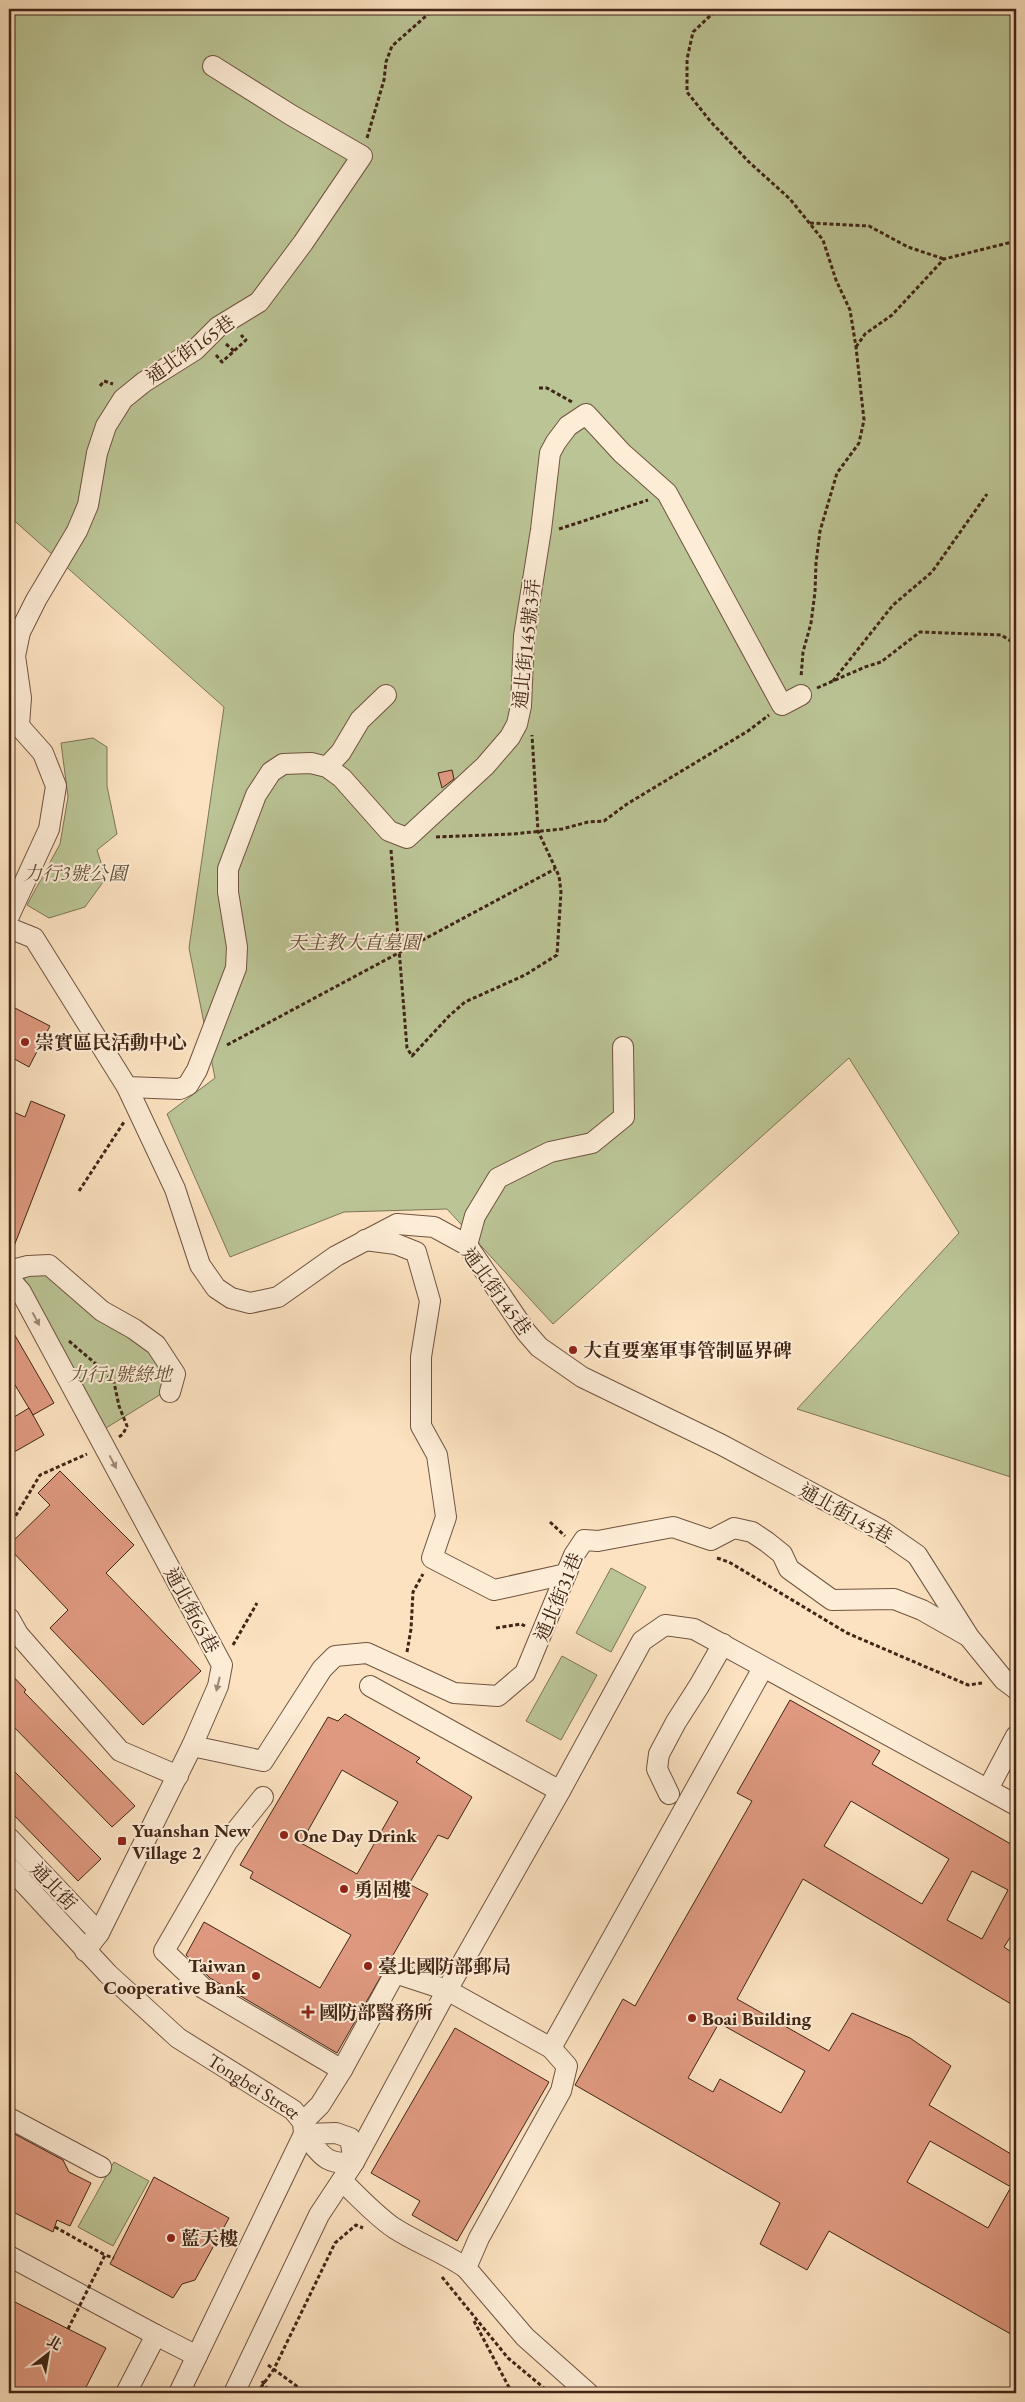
<svg xmlns="http://www.w3.org/2000/svg" width="1025" height="2402" font-family="'EB Garamond','Noto Serif TC',serif">
<style>
.green{fill:#bbc495;stroke:#7e7456}
.building{fill:#df9980;stroke:#412516;fill-rule:evenodd}
.lines{fill:none;stroke-linecap:round;stroke-linejoin:round}
.minor-casing{stroke:#705440;stroke-width:22}
.path{stroke:#412516;stroke-width:3;stroke-dasharray:4 2.5;stroke-linecap:butt}
.minor{stroke:#fdecd6;stroke-width:20}
.path-bridge{stroke:#412516;stroke-width:3;stroke-dasharray:4 2.5;stroke-linecap:butt}
.oneway{fill:#9f8876}
.poi-dot{fill:#8f2418;stroke:#fdecd6;stroke-width:2}
.labels{text-anchor:middle;stroke-width:4;stroke-linejoin:round;paint-order:stroke}
.street-label{font-size:19px;fill:#412516;stroke:#fdecd6}
.park-label{font-size:19px;font-style:italic;fill:#604d36;stroke:#fdecd6}
.poi-label{font-size:19px;font-weight:bold;fill:#412516;stroke:#fdecd6;text-anchor:start}
</style>
<rect width="100%" height="100%" fill="#fce2c0"/>
<filter id="stains"><feTurbulence type="fractalNoise" baseFrequency=".004" numOctaves="4"/><feColorMatrix values="0 0 0 0 .2 0 0 0 0 .09 0 0 0 0 .02 0 0 0 .5 -.17"/></filter>
<radialGradient id="worn" r=".72"><stop offset=".6" stop-color="#630" stop-opacity="0"/><stop offset="1" stop-color="#630" stop-opacity=".3"/></radialGradient>
<g class="green">
<path d="M9 9H1016V1486L1014 1478 797 1409 959 1233 849 1058 553 1324 447 1209 344 1212 230 1257 167 1114 215 1078 189 948 224 707 9 516Z"/>
<path d="M93 738 107 747V786L117 834 97 850 106 878 85 907 49 918 27 905 60 844 68 797 61 743Z"/>
<path d="M44 1273 126 1331 170 1372 166 1391 106 1428 22 1275Z"/>
<path d="M611 1568 646 1587 611 1652 576 1633Z"/>
<path d="M562 1656 597 1675 561 1740 526 1721Z"/>
<path d="M114 2162 149 2181 113 2246 78 2227Z"/>
</g>
<g class="building">
<path d="M452 770 454 779 442 788 438 773Z"/>
<path d="M9 1005 50 1026 29 1067 9 1056Z"/>
<path d="M31 1101 65 1115 9 1259V1110L25 1117Z"/>
<path d="M9 1325 54 1403 33 1415 9 1375Z"/>
<path d="M29 1408 44 1435 9 1455V1420Z"/>
<path d="M60 1471 134 1545 106 1573 201 1671 143 1725 50 1628 68 1610 9 1548V1545L50 1505 38 1493Z"/>
<path d="M9 1672 26 1690 24 1692 135 1806 112 1827 9 1722Z"/>
<path d="M790 1700 880 1751 872 1764 1016 1847V1928L1004 1947 1016 1955V2007L803 1879 737 1999 829 2051 852 2013 910 2038 951 2066 929 2105 1016 2157V2337L829 2231 807 2270 760 2244 780 2203 575 2085 623 1999 635 2006 752 1801 737 1793ZM851 1801 949 1859 922 1904 824 1846ZM972 1871 1008 1890 982 1939 947 1920ZM719 2023 805 2071 781 2113 720 2079 713 2092 688 2078ZM930 2141 1011 2187 988 2228 907 2182Z"/>
<path d="M345 1714 420 1758 416 1762 472 1797 448 1839 438 1835 409 1884 428 1894 337 2053 210 1978 186 1955 204 1922 320 1988 351 1935 250 1878 253 1872 240 1865 328 1717 338 1721ZM342 1770 398 1802 357 1874 301 1843Z"/>
<path d="M9 1766 101 1859 78 1881 9 1810Z"/>
<path d="M455 2028 549 2082 457 2241 412 2215 420 2201 371 2173Z"/>
<path d="M9 2131 63 2160 69 2172 91 2183 70 2226 57 2220 53 2232 9 2210Z"/>
<path d="M154 2177 229 2218 195 2280 182 2284 173 2298 110 2264Z"/>
<path d="M9 2299 106 2348 83 2393H9Z"/>
</g>
<g class="lines">
<g class="minor-casing">
<g id="minor">
<path d="M19 725 21 698 15 656 20 632 36 600 77 531 88 505 97 453 106 426 123 399 144 382 195 350 218 327 259 302 303 243 362 156 291 115 213 66"/>
<path d="M327 767 341 752 360 720 386 695"/>
<path d="M9 916 49 829 56 786 43 753 11 717"/>
<path d="M9 928 34 938 127 1087 175 1189 200 1265 216 1288 231 1298 250 1303 278 1297 336 1256 397 1224 434 1227 467 1245 526 1332 539 1347 582 1377 722 1445 881 1530 917 1555 969 1637 1004 1680 1016 1689"/>
<path d="M127 1087 180 1089 188 1085 197 1070 236 968 237 947 228 892V869L256 795 271 772 283 764 311 763 327 767 342 778 389 831 407 838 485 766 510 737 517 724 521 706 524 636 541 530 550 453 556 442 568 426 586 414 622 453 667 493 782 705 801 695"/>
<path d="M365 1240 396 1244 416 1252 430 1301 421 1357V1426L437 1455 446 1517 432 1558 494 1590 566 1574"/>
<path d="M467 1245 475 1216 498 1178 550 1152 592 1143 624 1117 623 1047"/>
<path d="M9 1271 28 1266 49 1265 102 1311 134 1329 156 1345 175 1374 170 1392"/>
<path d="M9 1278 21 1292 222 1665 218 1686 192 1746 99 1933 85 1951"/>
<path d="M9 1618 18 1634 120 1751 178 1776"/>
<path d="M370 1686 560 1791"/>
<path d="M192 1746 263 1761 322 1669 335 1656 367 1653 454 1693 498 1696 525 1673 574 1555 584 1540 598 1541 673 1527 711 1540 734 1528 752 1532 767 1542 782 1554 789 1569 832 1600 894 1599 922 1610 966 1635"/>
<path d="M988 1789 1016 1736"/>
<path d="M669 1794 657 1769 659 1754 676 1722 699 1686 723 1644"/>
<path d="M263 1797 227 1842 164 1951 203 1988 342 2070 320 2105 303 2122"/>
<path d="M9 1838 99 1933"/>
<path id="s1" d="M9 1867 108 1974 178 2038 293 2110 303 2122 304 2134 179 2393"/>
<path d="M551 2048 763 1668"/>
<path d="M342 2070 395 1973 447 1990 560 1791 642 1641 665 1625 694 1629 1016 1805"/>
<path d="M9 2118 101 2167"/>
<path d="M336 2133 350 2138 354 2162C325 2166 321 2154 304 2134Z"/>
<path d="M342 2181C358 2196 375 2215 394 2228 417 2243 443 2252 466 2268"/>
<path d="M9 2256 156 2335 126 2393"/>
<path d="M156 2335 197 2356"/>
<path d="M234 2393 319 2215 354 2162 447 1990 551 2048 567 2066 561 2091 479 2238 466 2268 525 2337 588 2393"/>
</g>
</g>
<g class="path">
<path d="M728 9 712 14 693 32 687 59V92L711 122 749 162 790 199 823 240 836 280 850 310 856 347 864 420 859 443 837 473 820 531 816 563 815 592 811 623 803 652 801 677"/>
<path d="M986 9H987"/>
<path d="M367 138 384 80 386 62 392 46 434 9"/>
<path d="M810 223 869 226 908 247 944 259"/>
<path d="M226 344 234 351"/>
<path d="M856 347 865 334 892 315 944 259 1016 241"/>
<path d="M216 355 222 362 246 340 241 335"/>
<path d="M100 386 104 381 113 384"/>
<path d="M539 388H547L572 402"/>
<path d="M559 529 648 500"/>
<path d="M833 681 893 605 932 572 987 494"/>
<path d="M817 688 865 667 881 662 920 632 1001 635 1016 644"/>
<path d="M436 837 513 834 562 829 588 822 604 821 627 804 748 731 769 715"/>
<path d="M391 850 407 1048 412 1056 449 1016 465 1002 525 975 557 955 561 892 559 876 538 831 532 735"/>
<path d="M227 1045 555 869"/>
<path d="M79 1191 124 1122"/>
<path d="M69 1341 103 1370 114 1382 119 1406 127 1426 123 1434 119 1437"/>
<path d="M550 1522 565 1536"/>
<path d="M9 1527 40 1475 87 1454"/>
<path d="M717 1558 729 1562 847 1633 968 1685 982 1683"/>
<path d="M496 1628 521 1624 525 1626"/>
<path d="M233 1645 257 1603"/>
<path d="M407 1652 411 1629 413 1592 423 1574"/>
<path d="M55 2227 105 2255"/>
<path d="M442 2277 508 2358 550 2393"/>
<path d="M474 2321 512 2393"/>
<path d="M268 2365 306 2393"/>
<path d="M262 2381 270 2393"/>
<path d="M257 2393 274 2369 335 2243 356 2225 363 2228"/>
<path d="M313 2393 328 2389 341 2393"/>
</g>
<use href="#minor" class="minor"/>
<path class="path-bridge" d="M68 2329 105 2255 114 2258"/>
</g>
<defs><path id="oneway-solid" d="M-6-.8H1V-3.2L6.5 0L1 3.2V.8H-6Z" transform="scale(1.25)"/></defs>
<g class="oneway">
<use href="#oneway-solid" transform="translate(36 1319) rotate(62)"/>
<use href="#oneway-solid" transform="translate(113 1462) rotate(62)"/>
<use href="#oneway-solid" transform="translate(218 1684) rotate(104)"/>
</g>
<g class="poi-dot">
<circle cx="25" cy="1042" r="5"/>
<circle cx="573" cy="1350" r="5"/>
<circle cx="284" cy="1835" r="5"/>
<rect x="117" y="1836" width="10" height="10" rx="2.5"/>
<circle cx="344" cy="1889" r="5"/>
<circle cx="368" cy="1966" r="5"/>
<circle cx="256" cy="1976" r="5"/>
<path d="M305.5 2004.5h5v5h5v5h-5v5h-5v-5h-5v-5h5z"/>
<circle cx="692" cy="2018" r="5"/>
<circle cx="171" cy="2238" r="5"/>
</g>
<g class="labels">
<g class="street-label">
<text transform="translate(190 349) rotate(-35)" y="7">通北街165巷</text>
<text transform="translate(526 644) rotate(-84)" y="7">通北街145號3弄</text>
<text transform="translate(497 1291) rotate(54)" y="7">通北街145巷</text>
<text transform="translate(846 1513) rotate(29)" y="7">通北街145巷</text>
<text transform="translate(558 1597) rotate(-67)" y="7">通北街31巷</text>
<text transform="translate(192 1610) rotate(62)" y="7">通北街65巷</text>
<text transform="translate(54 1886) rotate(46)" y="7">通北街</text>
<text dy="7" stroke="none"><textPath href="#s1" startOffset="331">Tongbei Street</textPath></text>
</g>
<g class="park-label">
<text x="75" y="880">力行3號公園</text>
<text x="354" y="949">天主教大直墓園</text>
<text x="120" y="1381">力行1號綠地</text>
</g>
<g class="poi-label">
<text x="35" y="1049">崇實區民活動中心</text>
<text x="583" y="1357">大直要塞軍事管制區界碑</text>
<text x="132" y="1837">Yuanshan New<tspan x="132" dy="22">Village 2</tspan></text>
<text x="294" y="1842">One Day Drink</text>
<text x="354" y="1896">勇固樓</text>
<text x="246" y="1972" text-anchor="end">Taiwan<tspan x="246" dy="22">Cooperative Bank</tspan></text>
<text x="378" y="1973">臺北國防部郵局</text>
<text x="319" y="2019">國防部醫務所</text>
<text x="702" y="2025">Boai Building</text>
<text x="181" y="2245">藍天樓</text>
</g>
</g>
<rect width="1025" height="2402" fill="none" stroke="#fce2c0" stroke-width="30"/>
<rect x="10" y="10" width="1005" height="2382" fill="none" stroke="#412516" stroke-width="2.5"/>
<rect x="15" y="15" width="995" height="2372" fill="none" stroke="#412516"/>
<g transform="translate(48 2354) rotate(31)" stroke="#fdecd6" stroke-width="4" paint-order="stroke">
<path d="M0-4L9 19L0 12L-9 19Z" fill="#412516"/>
<text y="-8" font-size="14" font-weight="bold" text-anchor="middle" fill="#412516">北</text>
</g>
<rect width="100%" height="100%" filter="url(#stains)"/>
<rect width="100%" height="100%" fill="url(#worn)"/>
</svg>
